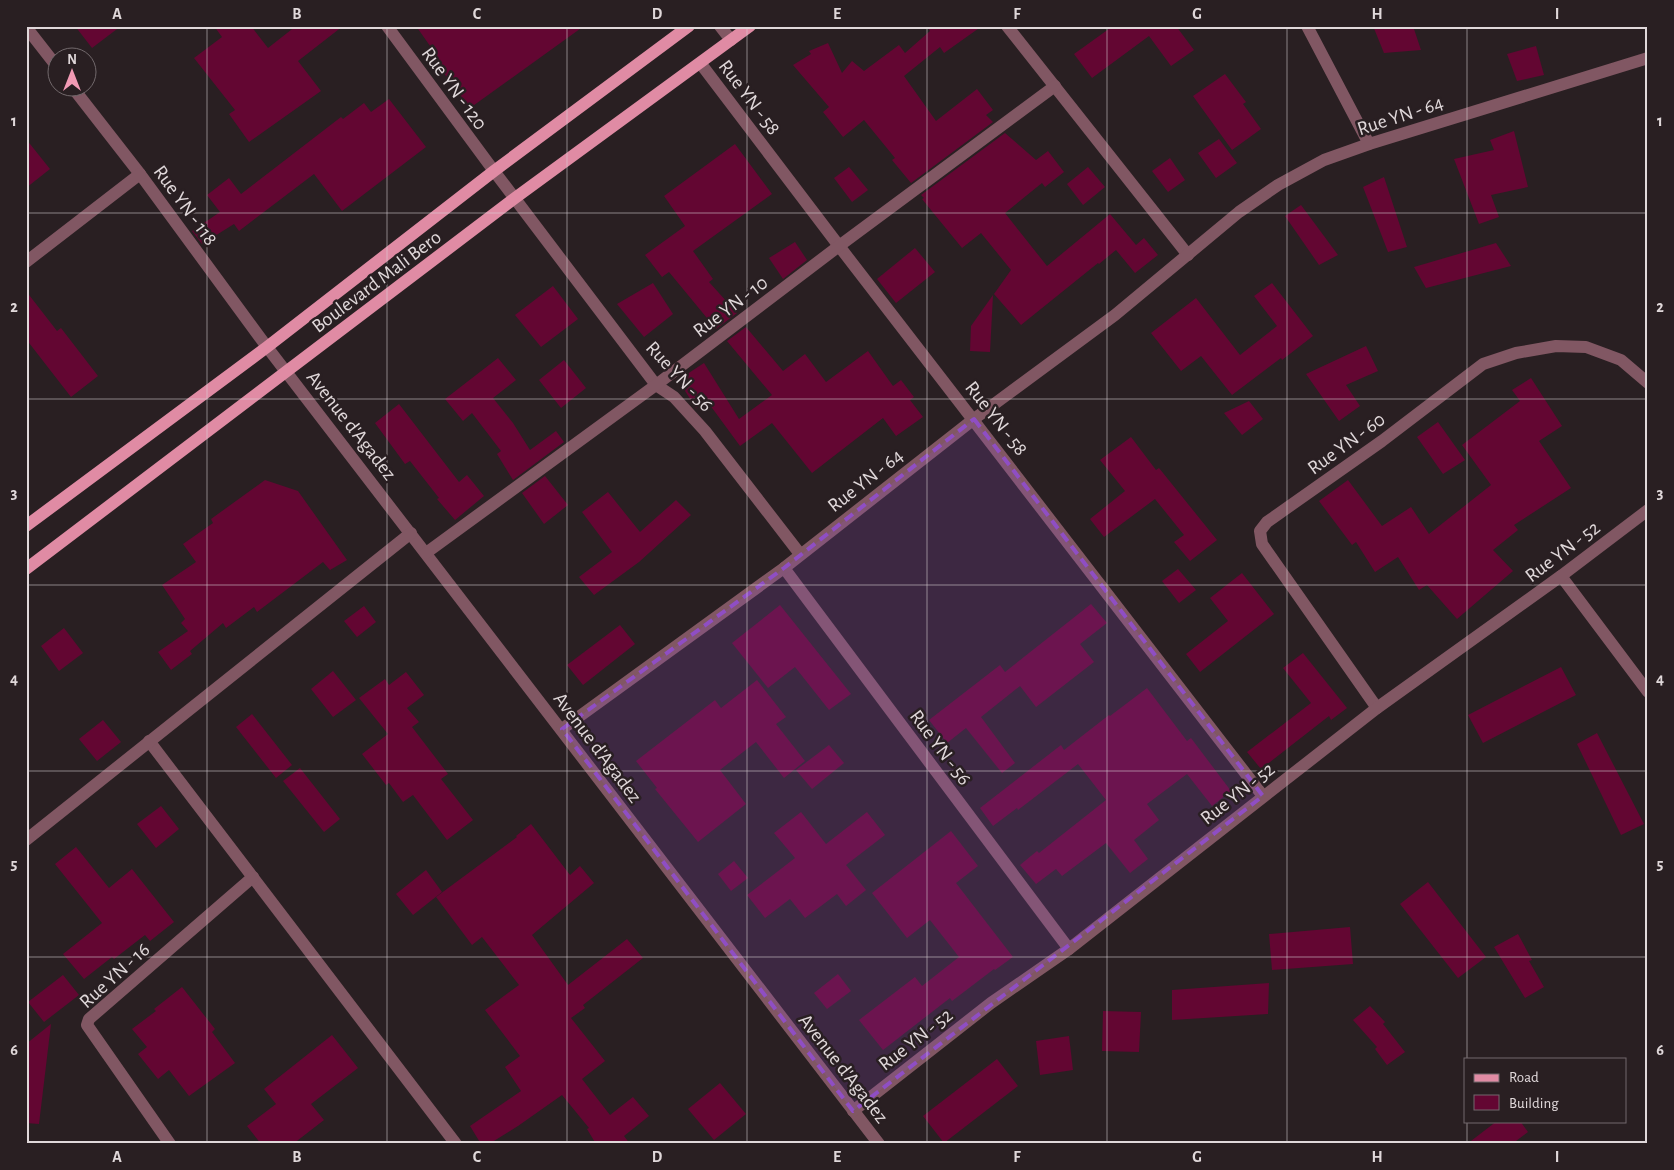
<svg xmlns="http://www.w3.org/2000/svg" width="1674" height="1170" font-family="'Alegreya Sans',sans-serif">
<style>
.building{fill:#630632}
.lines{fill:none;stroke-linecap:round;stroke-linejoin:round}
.minor{stroke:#815763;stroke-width:12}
.primary{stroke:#e08ba4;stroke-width:12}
.marked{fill:#8f4ec4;fill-opacity:0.2;stroke:#8f4ec4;stroke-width:4;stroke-dasharray:10 6;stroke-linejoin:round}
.grid{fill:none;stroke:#e0d8da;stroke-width:1;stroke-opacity:0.55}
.labels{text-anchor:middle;stroke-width:5;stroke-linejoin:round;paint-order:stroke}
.street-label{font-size:20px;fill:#e0d8da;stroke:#291f22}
.neatline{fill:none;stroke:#e0d8da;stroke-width:2}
.grid-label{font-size:16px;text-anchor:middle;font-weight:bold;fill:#e0d8da}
</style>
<rect width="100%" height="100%" fill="#291f22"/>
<g class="building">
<path d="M75 26H121L92 48Z"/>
<path d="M214 26H251L268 48 296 26H343L298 61 321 91 249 142 229 114 235 110 194 58 222 37Z"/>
<path d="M416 26H584L470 108 431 56 435 53Z"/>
<path d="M927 26H982L944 53 940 47 904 76 936 121 977 89 993 110 986 115 993 122 911 183 892 160 895 158 864 120 843 137 823 112 829 107 793 65 811 54 809 51 828 43 842 73 852 61 864 71 899 45 905 53 930 31Z"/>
<path d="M1113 26H1176L1194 50 1171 66 1149 36 1092 78 1074 54Z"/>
<path d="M1373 26H1413L1421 50 1384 53Z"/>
<path d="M1536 46 1544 75 1517 81 1507 54Z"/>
<path d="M1225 74 1246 102 1243 104 1261 129 1232 150 1193 96Z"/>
<path d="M389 99 426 147 342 211 314 174 239 231 234 224 202 244 192 231 220 212 207 195 229 178 241 194 341 117 343 119 364 103 371 112Z"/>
<path d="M1514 131 1528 187 1491 195 1499 217 1479 224 1454 159 1494 150 1490 140Z"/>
<path d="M1005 133 1036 160 1048 151 1064 172 1045 187 1042 183 1005 213 1047 266 1110 214 1136 245 1144 238 1158 255 1135 273 1116 250 1099 264 1098 263 1021 325 994 294 1011 270 981 233 962 248 922 199 924 198 921 195Z"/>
<path d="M26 139 50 169 26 188Z"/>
<path d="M1219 139 1237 163 1216 178 1198 153Z"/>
<path d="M735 144 772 194 693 251 713 279 709 282 737 313 716 329 669 272 662 277 645 255 685 226 664 196Z"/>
<path d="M1170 158 1185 180 1168 192 1152 171Z"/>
<path d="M849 167 868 190 852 202 834 178Z"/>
<path d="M1088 167 1105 187 1083 205 1067 184Z"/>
<path d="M1384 177 1407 247 1388 252 1363 187Z"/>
<path d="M1301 205 1338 255 1319 265 1285 216Z"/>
<path d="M795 242 807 260 783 279 769 258Z"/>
<path d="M1496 243 1511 266 1426 288 1414 267Z"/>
<path d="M915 248 935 272 896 303 877 279Z"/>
<path d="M653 283 673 314 644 337 617 304Z"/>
<path d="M1272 283 1313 336 1282 360 1281 358 1232 395 1201 356 1181 371 1151 333 1196 298 1240 355 1277 326 1254 296Z"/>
<path d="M553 286 578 319 541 347 515 315Z"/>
<path d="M26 291 57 331 61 328 98 376 71 397 26 339Z"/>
<path d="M993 295 990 352 970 351 971 326Z"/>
<path d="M746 327 783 371 805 354 826 382 868 351 893 386 901 380 914 397 910 400 923 417 896 436 883 418 812 473 772 423 740 446 707 401 696 408 678 380 704 363 739 419 772 395 727 341Z"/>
<path d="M1366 346 1378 371 1346 385 1360 406 1339 421 1306 374Z"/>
<path d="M498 358 516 380 493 398 513 423 530 450 556 431 564 442 513 480 497 454 501 451 472 413 463 421 445 399Z"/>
<path d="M564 360 586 388 561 408 539 380Z"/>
<path d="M1531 378 1562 426 1539 441 1571 488 1514 525 1518 530 1493 550 1513 571 1457 619 1427 585 1419 590 1398 557 1375 572 1356 542 1352 545 1319 501 1348 480 1382 526 1411 507 1429 534 1491 485 1462 445 1520 401 1512 390Z"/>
<path d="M1249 401 1263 419 1242 435 1224 413Z"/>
<path d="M399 404 459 482 467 475 484 496 455 520 437 499 439 498 410 461 405 464 375 423Z"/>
<path d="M1438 422 1465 460 1443 474 1417 437Z"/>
<path d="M1131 437 1156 470 1159 468 1217 540 1190 561 1174 542 1184 535 1155 499 1104 537 1090 519 1125 491 1100 460Z"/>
<path d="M545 476 568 505 544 524 522 493Z"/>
<path d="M265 480 298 491 347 560 330 570 323 562 257 612 254 607 226 628 223 623 190 651 192 654 171 670 158 652 188 631 181 623 185 619 162 585 196 562 183 544 213 523 211 519Z"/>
<path d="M608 492 640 532 676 500 691 515 639 562 594 595 579 577 612 552 582 512Z"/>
<path d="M1178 569 1196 590 1179 603 1162 581Z"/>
<path d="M1242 573 1274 614 1200 672 1186 654 1228 621 1210 598Z"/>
<path d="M1091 604 1107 623 1080 644 1094 662 1036 707 1020 686 981 717 1015 763 1002 773 966 728 947 743 929 720 1000 665 1005 672Z"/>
<path d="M780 605 851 694 829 710 795 667 768 688 732 643Z"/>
<path d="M364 606 376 622 357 637 344 621Z"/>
<path d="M620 625 635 644 583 685 567 665Z"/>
<path d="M64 628 83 653 59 671 41 646Z"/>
<path d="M1303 653 1347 708 1331 720 1329 716 1261 769 1247 752 1311 703 1283 668Z"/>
<path d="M1561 667 1576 695 1483 743 1468 715Z"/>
<path d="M333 671 356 700 333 717 311 689Z"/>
<path d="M406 672 424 695 407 708 419 722 412 727 448 774 441 779 473 820 447 840 413 795 403 802 389 783 386 785 362 754 388 734 359 698 385 679 389 685Z"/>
<path d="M757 680 786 717 776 724 805 761 784 778 756 742 725 766 720 770 746 804 698 842 655 789 657 788 636 761 715 700 721 708Z"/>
<path d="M1147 688 1187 741 1191 738 1231 791 1212 806 1187 774 1147 804 1159 820 1134 840 1148 859 1130 873 1106 843 1062 876 1056 869 1036 884 1020 865 1037 851 1039 853 1106 800 1078 764 1018 810 1017 808 993 826 980 808 1061 745 1064 750 1109 715 1110 716Z"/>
<path d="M252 714 292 765 276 778 236 727Z"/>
<path d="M103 720 121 742 97 761 79 739Z"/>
<path d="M1597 733 1644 824 1621 835 1577 744Z"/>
<path d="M829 745 844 763 812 789 796 770Z"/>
<path d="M300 768 340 819 324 832 283 781Z"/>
<path d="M161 806 179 829 156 848 137 824Z"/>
<path d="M801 812 826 844 867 812 885 835 846 865 866 890 846 906 837 894 805 918 790 899 765 918 747 895 795 858 774 833Z"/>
<path d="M531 824 570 875 580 866 594 883 532 935 568 985 627 939 643 958 583 1005 585 1008 571 1018 605 1061 582 1079 610 1115 633 1097 649 1116 624 1136 630 1144H596L587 1129 589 1128 562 1095 518 1126 489 1144H481L470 1126 521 1091 505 1067 520 1056 485 1010 519 985 482 937 472 945 436 897 517 837 516 836Z"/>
<path d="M951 831 978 866 956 883 1013 957 995 970 994 969 952 1001 950 998 883 1050 859 1020 915 977 922 986 959 957 930 920 907 938 872 893Z"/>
<path d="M76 847 109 888 132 869 174 922 150 941 145 935 114 959 112 957 84 979 63 954 102 923 55 864Z"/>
<path d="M734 861 748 878 731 891 718 874Z"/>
<path d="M426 870 442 892 413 915 396 894Z"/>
<path d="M1428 882 1486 957 1458 978 1400 904Z"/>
<path d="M1350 927 1353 964 1272 970 1269 934Z"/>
<path d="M1518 934 1532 960 1529 961 1544 987 1525 998 1494 947Z"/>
<path d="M838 974 851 991 827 1009 814 993Z"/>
<path d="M63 975 79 995 44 1022 28 1002Z"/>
<path d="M1269 983 1268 1014 1172 1020V990Z"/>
<path d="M182 987 215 1029 212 1032 235 1063 189 1096 169 1070 158 1079 138 1054 147 1047 132 1029 156 1011 154 1009Z"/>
<path d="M1370 1006 1385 1022 1383 1024 1405 1052 1387 1065 1375 1049 1377 1047 1353 1020Z"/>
<path d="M1103 1011 1141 1012 1139 1052 1102 1051Z"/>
<path d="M51 1024 39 1124 26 1123V1044Z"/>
<path d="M332 1035 358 1068 311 1104 324 1120 293 1144H261L247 1126 276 1104 264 1089Z"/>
<path d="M1069 1036 1073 1070 1040 1075 1036 1041Z"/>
<path d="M997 1059 1018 1086 944 1143 923 1116Z"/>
<path d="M720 1083 746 1114 714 1140 688 1109Z"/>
<path d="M1497 1121H1520L1528 1132 1512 1144H1467Z"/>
</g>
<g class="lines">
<g class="minor">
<path d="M387 26 494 171 656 385 674 397 705 431 800 554"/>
<path d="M720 26 731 40"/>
<path d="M1007 26 1188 255"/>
<path d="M1307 26 1369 144"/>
<path d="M26 27 58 68"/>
<path d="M701 64 839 246 1263 796"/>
<path d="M73 88 140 174 267 347 879 1144"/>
<path d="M26 262 140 174"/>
<path d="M426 553 656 385 839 246 1055 86"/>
<path d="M784 568 1069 949"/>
<path d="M1561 576 1648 692"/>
<path d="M1377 708 1262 544 1260 531 1267 522 1382 441 1483 364 1516 353 1556 346 1586 347 1621 360 1648 383"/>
<path d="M562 729 784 568 974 419 1115 315 1239 212 1278 185 1324 160 1369 144 1648 58"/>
<path d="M149 741 456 1144"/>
<path d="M26 840 411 533"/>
<path d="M853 1111 991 1003 1069 949 1377 708 1561 576 1648 510"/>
<path d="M170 1144 87 1025 89 1019 253 877"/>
</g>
<g class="primary">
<path d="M26 526 267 347 494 171 689 26"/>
<path d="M26 569 515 198 750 26"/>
</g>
</g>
<path class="marked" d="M974 419 1263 796 853 1111 562 729 784 568Z"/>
<path class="grid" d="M207 26V1144M387 26V1144M567 26V1144M747 26V1144M927 26V1144M1107 26V1144M1287 26V1144M1467 26V1059M26 213H1648M26 399H1648M26 585H1648M26 771H1648M26 957H1648M1467 1121V1144"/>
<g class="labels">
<g class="street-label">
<text transform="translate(455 88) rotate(54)" y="7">Rue YN - 120</text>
<text transform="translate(750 97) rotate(53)" y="7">Rue YN - 58</text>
<text transform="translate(1400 115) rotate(-18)" y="7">Rue YN - 64</text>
<text transform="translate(186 205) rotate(54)" y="7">Rue YN - 118</text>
<text transform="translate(376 281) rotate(-37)" y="7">Boulevard Mali Bero</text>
<text transform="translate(730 306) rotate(-37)" y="7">Rue YN - 10</text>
<text transform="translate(680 376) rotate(47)" y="7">Rue YN - 56</text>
<text transform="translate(997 418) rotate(52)" y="7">Rue YN - 58</text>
<text transform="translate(352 425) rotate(52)" y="7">Avenue d'Agadez</text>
<text transform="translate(1346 443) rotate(-36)" y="7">Rue YN - 60</text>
<text transform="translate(865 480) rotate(-38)" y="7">Rue YN - 64</text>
<text transform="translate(1562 551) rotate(-37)" y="7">Rue YN - 52</text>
<text transform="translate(598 747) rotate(53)" y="7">Avenue d'Agadez</text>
<text transform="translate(941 747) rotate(53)" y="7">Rue YN - 56</text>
<text transform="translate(1237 793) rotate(-38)" y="7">Rue YN - 52</text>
<text transform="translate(114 975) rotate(-42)" y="7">Rue YN - 16</text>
<text transform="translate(915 1039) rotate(-38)" y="7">Rue YN - 52</text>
<text transform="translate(844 1068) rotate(52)" y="7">Avenue d'Agadez</text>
</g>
</g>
<rect width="1674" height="1170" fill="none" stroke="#291f22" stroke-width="55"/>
<rect x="1464" y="1058" width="162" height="65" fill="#291f22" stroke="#72696c"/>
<rect x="1474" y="1074" width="25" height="8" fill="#e08ba4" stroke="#72696c"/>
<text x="1509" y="1082" font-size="15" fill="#e0d8da">Road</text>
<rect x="1474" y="1095" width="25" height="15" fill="#630632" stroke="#72696c"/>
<text x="1509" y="1108" font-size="15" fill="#e0d8da">Building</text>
<g transform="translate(72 72)"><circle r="24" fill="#291f22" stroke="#72696c"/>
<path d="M0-4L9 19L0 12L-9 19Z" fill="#f19ab4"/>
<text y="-8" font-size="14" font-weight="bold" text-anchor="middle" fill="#e0d8da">N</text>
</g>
<rect x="28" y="28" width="1618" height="1114" class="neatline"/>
<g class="grid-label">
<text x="117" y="19">A</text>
<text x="297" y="19">B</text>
<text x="477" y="19">C</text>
<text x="657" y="19">D</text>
<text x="837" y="19">E</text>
<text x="1017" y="19">F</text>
<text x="1197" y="19">G</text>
<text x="1377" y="19">H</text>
<text x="1557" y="19">I</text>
<text x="14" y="126">1</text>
<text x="1660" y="126">1</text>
<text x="14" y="312">2</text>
<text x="1660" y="312">2</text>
<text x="14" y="498">3</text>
<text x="1660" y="498">3</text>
<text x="14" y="684">4</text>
<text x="1660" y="684">4</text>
<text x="14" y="869">5</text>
<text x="1660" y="869">5</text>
<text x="14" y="1055">6</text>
<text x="1660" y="1055">6</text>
<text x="117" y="1162">A</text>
<text x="297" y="1162">B</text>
<text x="477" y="1162">C</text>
<text x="657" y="1162">D</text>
<text x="837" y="1162">E</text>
<text x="1017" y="1162">F</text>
<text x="1197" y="1162">G</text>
<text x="1377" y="1162">H</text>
<text x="1557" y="1162">I</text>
</g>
</svg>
